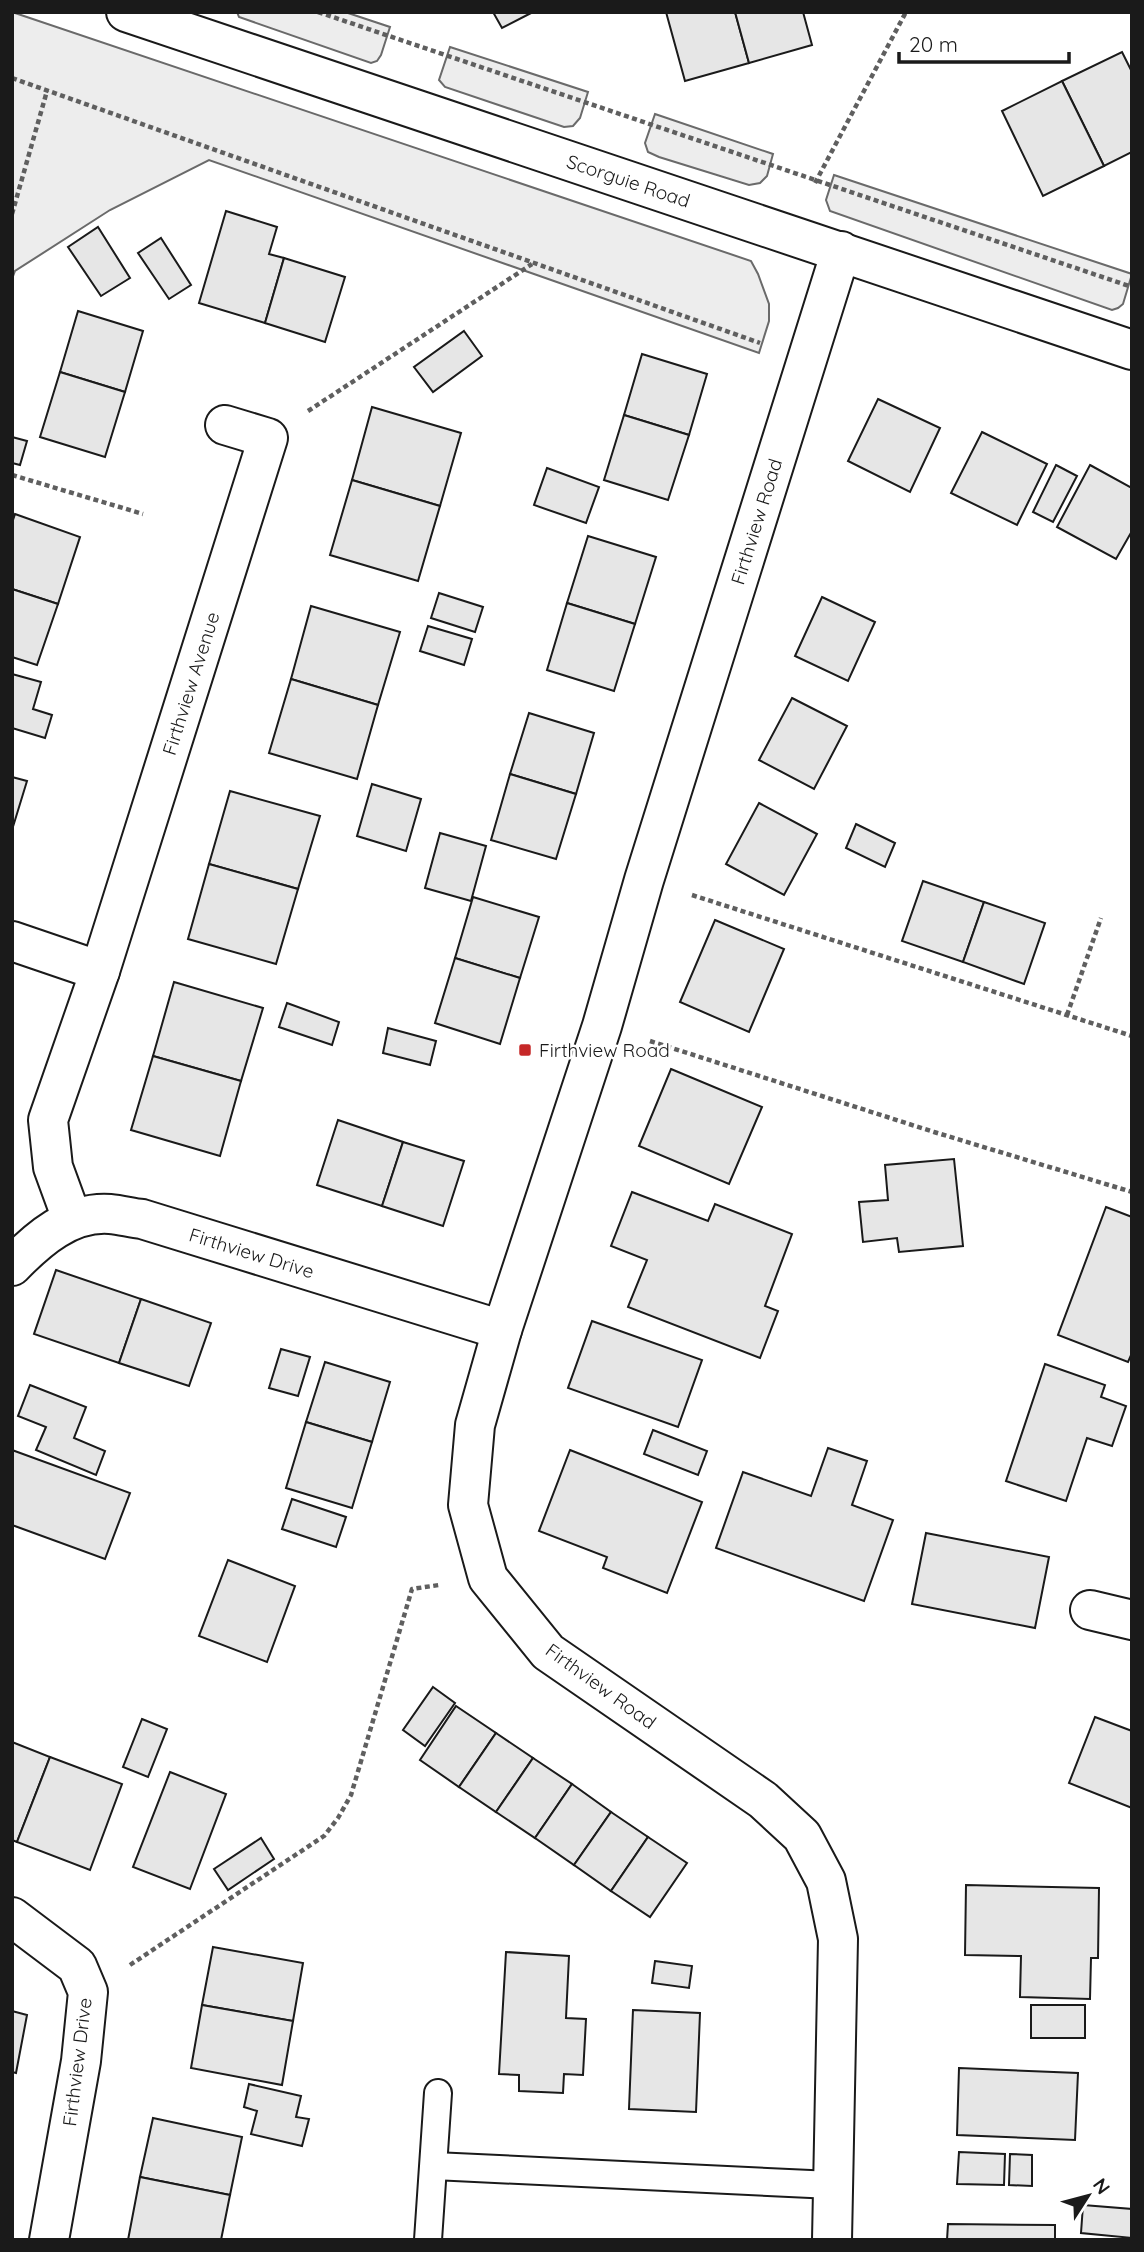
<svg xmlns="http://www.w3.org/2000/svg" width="1144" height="2252" font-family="Quicksand,sans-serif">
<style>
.built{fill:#ededed;stroke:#6a6a6a;stroke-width:2}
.building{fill:#e6e6e6;stroke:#1a1a1a;stroke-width:2}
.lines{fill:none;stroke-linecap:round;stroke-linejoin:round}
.service-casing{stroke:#1a1a1a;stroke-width:30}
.minor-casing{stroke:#1a1a1a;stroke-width:42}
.tertiary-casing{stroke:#1a1a1a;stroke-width:42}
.path{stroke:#5f5f5f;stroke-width:4.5;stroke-dasharray:5 3.5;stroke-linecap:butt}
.service{stroke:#fff;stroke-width:26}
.minor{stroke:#fff;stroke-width:38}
.tertiary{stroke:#fff;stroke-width:38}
.poi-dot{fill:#c62828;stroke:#fff;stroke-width:2.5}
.labels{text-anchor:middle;stroke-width:5;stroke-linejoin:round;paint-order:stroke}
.street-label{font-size:19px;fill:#1a1a1a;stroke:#fff}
.poi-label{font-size:19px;fill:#1a1a1a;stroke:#fff;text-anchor:start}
</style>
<rect width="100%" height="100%" fill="#fff"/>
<g class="built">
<path d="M12 12 751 261 758 274 769 304V321L759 353 209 160 110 210 15 271 12 279Z"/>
<path d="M237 12H345L390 27 381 55 377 61 371 63 239 17Z"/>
<path d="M450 47 588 92 580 118 573 126 564 127 445 87 439 80Z"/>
<path d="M655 114 773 154 767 176 760 183 749 185 659 157 648 152 645 143Z"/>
<path d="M834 175 1132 274 1123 304 1118 308 1112 310 830 211 826 200Z"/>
</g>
<g class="building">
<path d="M493 12H533L502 28Z"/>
<path d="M666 12H735L749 63 685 81Z"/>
<path d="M735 12H803L812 45 749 63Z"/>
<path d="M1122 52 1132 72V152L1104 166 1062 81Z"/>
<path d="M1062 81 1104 166 1043 196 1002 111Z"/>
<path d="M226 211 277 227 269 254 284 258 265 323 199 303Z"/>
<path d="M98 227 130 278 101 296 68 247Z"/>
<path d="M161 238 191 285 169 299 138 253Z"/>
<path d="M284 258 345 277 325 342 265 323Z"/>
<path d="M78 311 143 331 125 392 60 372Z"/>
<path d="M464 331 482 356 433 392 414 367Z"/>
<path d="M642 354 707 374 689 435 624 415Z"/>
<path d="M60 372 125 392 105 457 40 437Z"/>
<path d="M878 399 940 428 910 492 848 461Z"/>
<path d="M372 407 461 433 440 506 352 480Z"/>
<path d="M624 415 689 435 668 500 604 480Z"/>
<path d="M982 432 1047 464 1017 525 951 493Z"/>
<path d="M12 437 27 441 20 465 12 463Z"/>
<path d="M1056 465 1077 476 1053 522 1033 512Z"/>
<path d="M1090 465 1132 488V531L1116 559 1057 527Z"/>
<path d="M547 468 599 487 586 523 534 505Z"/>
<path d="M352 480 440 506 418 581 330 555Z"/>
<path d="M15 514 80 537 58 604 12 589V523Z"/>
<path d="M588 536 656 557 635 624 567 603Z"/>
<path d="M12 589 58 604 37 665 12 657Z"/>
<path d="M439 593 483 607 475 632 431 618Z"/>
<path d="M822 597 875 622 848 681 795 656Z"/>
<path d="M567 603 635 624 614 691 547 670Z"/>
<path d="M311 606 400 632 378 705 291 679Z"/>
<path d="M428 626 472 639 464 665 420 651Z"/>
<path d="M12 674 41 682 33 709 52 715 45 738 12 728Z"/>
<path d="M291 679 378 705 357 779 269 753Z"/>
<path d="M792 698 847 726 814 789 759 760Z"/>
<path d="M529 713 594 733 576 794 510 774Z"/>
<path d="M510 774 576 794 556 859 491 840Z"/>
<path d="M12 777 27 781 12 830Z"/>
<path d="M372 784 421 799 406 851 357 836Z"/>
<path d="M230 791 320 816 298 889 209 864Z"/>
<path d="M759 803 817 834 784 895 726 864Z"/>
<path d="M856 824 895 843 885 867 846 848Z"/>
<path d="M440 833 486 846 471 901 425 888Z"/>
<path d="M209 864 298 889 276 964 188 939Z"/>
<path d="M923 881 984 902 963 962 902 941Z"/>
<path d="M473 897 539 917 520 978 455 958Z"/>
<path d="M984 902 1045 923 1024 984 963 962Z"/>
<path d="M715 920 784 949 749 1032 680 1002Z"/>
<path d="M455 958 520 978 500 1044 435 1023Z"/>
<path d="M174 982 263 1008 241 1081 153 1056Z"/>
<path d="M287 1003 339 1022 332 1045 279 1027Z"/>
<path d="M388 1028 436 1041 430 1065 383 1053Z"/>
<path d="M153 1056 241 1081 220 1156 131 1130Z"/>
<path d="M671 1069 762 1107 729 1184 639 1146Z"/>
<path d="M338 1120 403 1142 382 1206 317 1185Z"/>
<path d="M403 1142 464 1161 443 1226 382 1206Z"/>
<path d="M954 1159 963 1246 899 1252 897 1238 863 1242 859 1202 888 1200 885 1165Z"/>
<path d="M632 1192 708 1221 715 1204 792 1234 765 1306 778 1311 760 1358 628 1307 647 1260 611 1246Z"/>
<path d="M1106 1207 1132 1217V1353L1128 1362 1058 1335Z"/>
<path d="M56 1270 141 1299 119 1363 34 1334Z"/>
<path d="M141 1299 211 1323 189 1386 119 1363Z"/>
<path d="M592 1321 702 1360 678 1427 568 1388Z"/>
<path d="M281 1349 310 1357 298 1396 269 1388Z"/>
<path d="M325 1362 390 1382 372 1442 306 1422Z"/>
<path d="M1045 1364 1105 1385 1101 1397 1126 1406 1112 1446 1087 1438 1066 1501 1006 1481Z"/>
<path d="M30 1385 86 1407 74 1438 105 1451 96 1475 36 1450 46 1427 18 1416Z"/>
<path d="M306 1422 372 1442 352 1508 286 1488Z"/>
<path d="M653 1430 707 1451 698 1475 644 1454Z"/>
<path d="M828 1448 867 1461 852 1505 893 1520 864 1601 716 1548 743 1472 811 1496Z"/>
<path d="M12 1450 130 1493 105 1559 12 1525Z"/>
<path d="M570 1450 702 1502 667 1593 603 1568 607 1557 539 1531Z"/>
<path d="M292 1499 346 1517 336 1547 282 1529Z"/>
<path d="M926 1533 1049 1557 1035 1628 912 1604Z"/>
<path d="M228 1560 295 1586 267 1662 199 1636Z"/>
<path d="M433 1687 455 1703 425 1746 403 1730Z"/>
<path d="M456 1706 496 1733 459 1787 420 1760Z"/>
<path d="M1095 1717 1132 1731V1808L1069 1783Z"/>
<path d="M142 1719 167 1729 148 1777 123 1767Z"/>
<path d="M496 1733 533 1758 496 1812 459 1787Z"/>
<path d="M12 1742 50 1757 17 1842 12 1840Z"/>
<path d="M50 1757 122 1784 90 1870 17 1842Z"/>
<path d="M533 1758 572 1784 535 1838 496 1812Z"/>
<path d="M170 1772 226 1794 190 1889 133 1867Z"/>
<path d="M572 1784 611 1812 574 1865 535 1838Z"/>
<path d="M611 1812 648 1837 611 1891 574 1865Z"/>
<path d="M648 1837 687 1863 650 1917 611 1891Z"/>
<path d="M261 1838 274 1859 228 1890 214 1869Z"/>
<path d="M966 1885 1099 1888 1098 1958H1091L1090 1999 1020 1997 1021 1956 965 1955Z"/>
<path d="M213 1947 303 1963 293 2021 202 2005Z"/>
<path d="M506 1952 569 1956 566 2018 586 2019 583 2075 564 2074 563 2093 519 2091V2075L499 2074Z"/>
<path d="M655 1961 692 1966 689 1988 652 1983Z"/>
<path d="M202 2005 293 2021 282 2085 191 2068Z"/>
<rect x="1031" y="2005" width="54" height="33"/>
<path d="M633 2010 700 2013 696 2112 629 2109Z"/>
<path d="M12 2011 27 2015 16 2073 12 2072Z"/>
<path d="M959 2068 1078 2073 1075 2140 957 2135Z"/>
<path d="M249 2084 301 2096 296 2117 309 2119 302 2146 251 2134 257 2111 244 2107Z"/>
<path d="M153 2118 242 2137 230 2195 140 2177Z"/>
<path d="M959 2152 1005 2154 1004 2185 957 2184Z"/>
<path d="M1010 2154 1032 2155V2186L1009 2185Z"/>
<path d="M140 2177 230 2195 221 2240H128Z"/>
<path d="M1083 2205 1132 2209V2238L1081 2233Z"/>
<path d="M948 2224 1055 2225V2240H947Z"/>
</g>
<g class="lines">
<g class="service-casing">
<g id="service">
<path d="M434 2166 832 2185"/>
<path d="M428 2240 438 2093"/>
</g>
</g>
<g class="minor-casing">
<g id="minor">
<path d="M12 941 100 971"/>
<path id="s1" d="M72 1219 53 1167 48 1120 100 971 268 438 225 425"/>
<path id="s2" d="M12 1266C38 1239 70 1211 110 1214 121 1215 132 1218 142 1219L502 1330"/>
<path d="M1090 1610 1132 1620"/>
<path d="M12 1917 77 1966 88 1992 81 2061 49 2240"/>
<path id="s3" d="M832 2240 838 1939 826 1881 802 1836 763 1800 548 1652 488 1578 468 1505 475 1425 502 1330 602 1026 644 880 841 251"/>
</g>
</g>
<g class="tertiary-casing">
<g id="tertiary">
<path id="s4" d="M126 12 1132 350"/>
</g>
</g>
<g class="path">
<path d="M318 12 1132 287"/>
<path d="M12 78 760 343"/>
<path d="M815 183 906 12"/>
<path d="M12 214 47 91"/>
<path d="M308 411 532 264"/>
<path d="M12 475 143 514"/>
<path d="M692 895 1132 1036"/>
<path d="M1067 1015 1101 918"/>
<path d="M650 1041 934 1132 1132 1192"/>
<path d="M130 1965 324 1836 338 1818 351 1795 412 1589 439 1585"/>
</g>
<use href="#service" class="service"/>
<use href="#minor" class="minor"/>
<use href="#tertiary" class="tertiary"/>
</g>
<rect class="poi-dot" x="518" y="1043" width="14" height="14" rx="3.5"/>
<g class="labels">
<g class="street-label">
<text dy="7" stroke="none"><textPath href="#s4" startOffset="530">Scorguie Road</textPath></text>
<text dy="7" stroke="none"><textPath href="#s3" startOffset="1923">Firthview Road</textPath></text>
<text dy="7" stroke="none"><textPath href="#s1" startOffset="562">Firthview Avenue</textPath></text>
<text dy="7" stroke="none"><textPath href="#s2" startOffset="262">Firthview Drive</textPath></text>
<text transform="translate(601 1686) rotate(36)" y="7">Firthview Road</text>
<text transform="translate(77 2062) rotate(-83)" y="7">Firthview Drive</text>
</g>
<g class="poi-label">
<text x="539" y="1057">Firthview Road</text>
</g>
</g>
<rect width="1144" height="2252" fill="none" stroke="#1a1a1a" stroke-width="28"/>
<g transform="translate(1088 2196) rotate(54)" stroke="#ffffff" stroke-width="5" paint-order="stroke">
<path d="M0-5L12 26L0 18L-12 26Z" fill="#1a1a1a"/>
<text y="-10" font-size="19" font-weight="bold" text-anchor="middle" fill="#1a1a1a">N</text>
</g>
<path d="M899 52v10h170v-10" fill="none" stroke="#1a1a1a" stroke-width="3.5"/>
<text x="909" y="52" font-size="21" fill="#1a1a1a" stroke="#ffffff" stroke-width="5" paint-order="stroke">20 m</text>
</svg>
